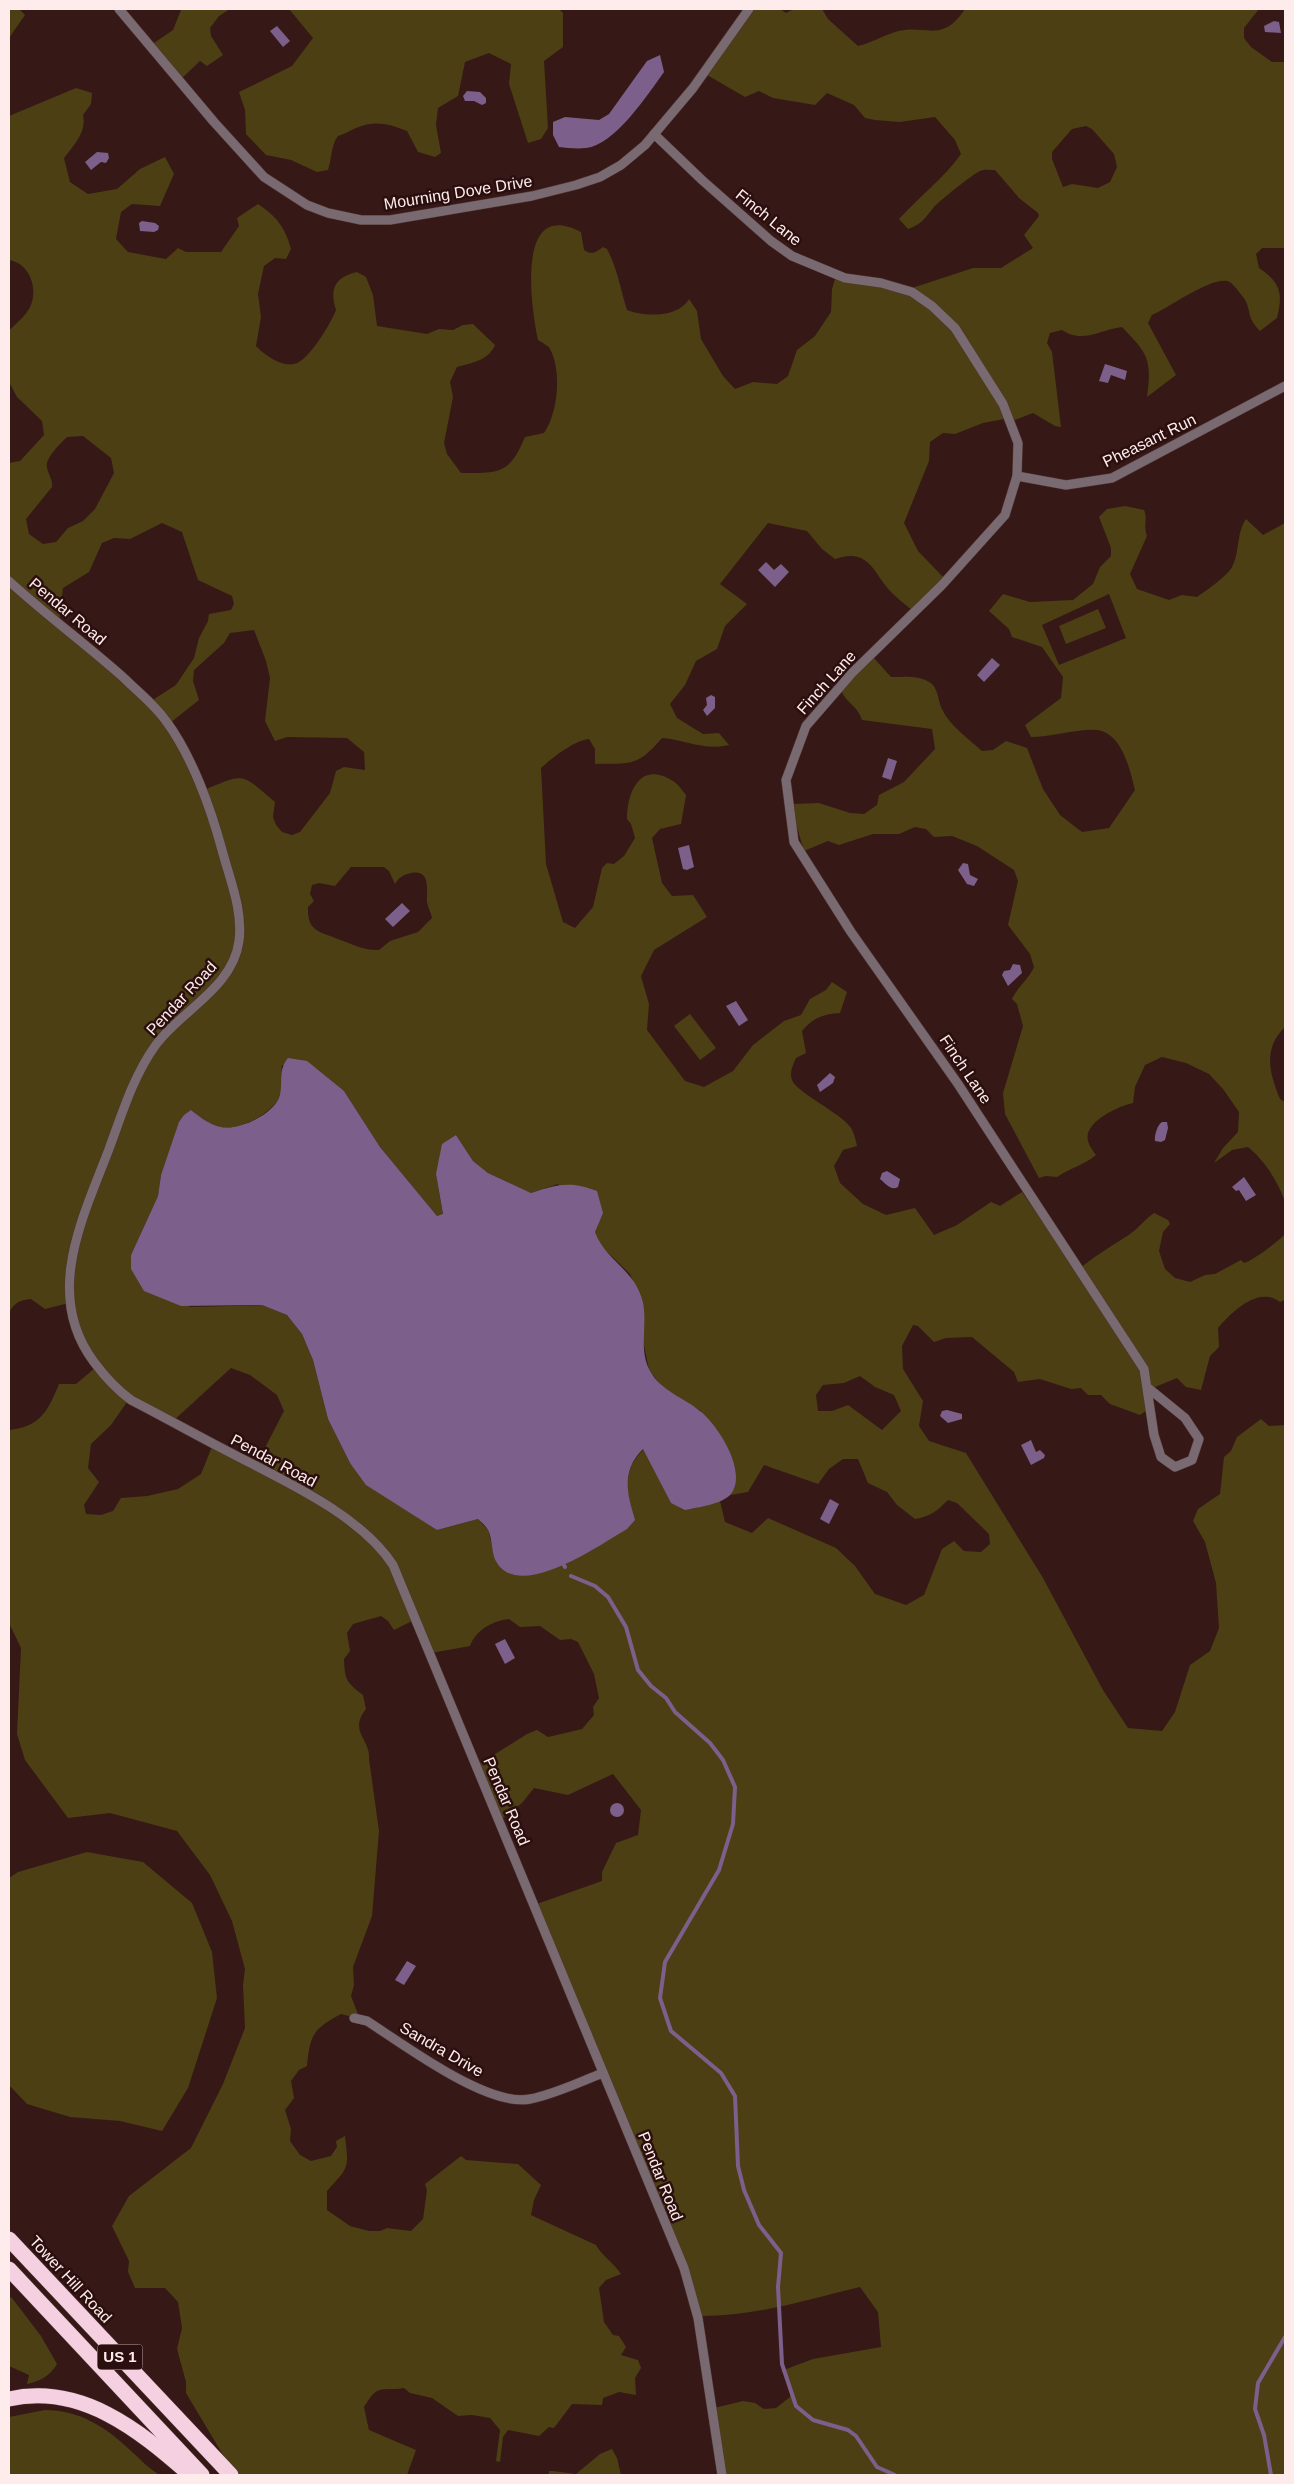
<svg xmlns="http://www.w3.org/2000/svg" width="1294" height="2484" font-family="Helvetica,sans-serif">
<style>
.green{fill:#4b3f13;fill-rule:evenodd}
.water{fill:#7c608b}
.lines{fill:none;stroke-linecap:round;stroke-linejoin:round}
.stream{stroke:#7c608b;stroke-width:4}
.street-casing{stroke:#523635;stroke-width:10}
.highway-casing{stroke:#523635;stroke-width:16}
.street{stroke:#796a71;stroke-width:9}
.highway{stroke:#f5d0e1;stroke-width:15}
.labels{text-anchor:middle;stroke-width:5;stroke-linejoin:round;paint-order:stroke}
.shield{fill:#2b0f0e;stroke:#beaaa9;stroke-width:1}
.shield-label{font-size:15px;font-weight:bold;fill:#fdeceb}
.street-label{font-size:16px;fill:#fdeceb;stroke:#2b0f0e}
</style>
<rect width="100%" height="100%" fill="#361817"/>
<g class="green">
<path d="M9 9H19L25 15 9 38Z"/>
<path d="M184 9H230L219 16 210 28 211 36 223 55 207 66 200 61 180 80 151 45 173 30 181 10Z"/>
<path d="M289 9H559L563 13V47L544 61 548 128 541 139 528 143 509 84 511 64 489 53 465 62 458 96 438 108 436 125 441 153 435 157 418 152 407 131C389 124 375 120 356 128 349 131 345 134 338 136 331 145 332 158 328 170L317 172 291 160 266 155 246 134 245 110 239 92 292 66 313 38Z"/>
<path d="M751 9H780L786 13 794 9H822L828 19 858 46C871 43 882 36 895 32 926 23 941 45 965 9H1259L1244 28V38L1251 47 1272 62H1285V248H1262L1256 254 1259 268C1281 283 1283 293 1277 318L1260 331C1245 316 1252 308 1243 297 1239 292 1234 285 1230 282 1214 274 1169 308 1152 315L1148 323 1176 375 1147 397C1152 359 1148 354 1122 327 1099 330 1083 344 1062 330L1050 333 1047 343 1052 352 1061 427 1055 426 1033 413 1009 422 1004 419 983 423 955 434 943 433 930 442 929 461 904 523 918 551 944 578 913 611C906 605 898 599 892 593 872 572 870 547 835 559L822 549 807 531 768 523 720 584 747 604 725 626 717 649 696 661 685 685 670 704 677 718 703 734 719 733 729 745C705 751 686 740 662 738 637 767 632 763 595 764V749L589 739C575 740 552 758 541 768L546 864 563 922 575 928 593 907 602 868 607 863 614 864 624 856 635 838 631 824 627 819C627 792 640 760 673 781 678 784 682 790 686 795L681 824 660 829 652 838 662 883 672 896 693 895 707 917 654 950 641 976 649 1004 647 1030 685 1081 704 1087 733 1071 753 1045 784 1021 801 1015 810 999 826 990 832 982 847 992 840 1013C823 1014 813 1018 802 1031L806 1053 796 1058C793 1065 789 1072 792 1080 796 1092 841 1113 851 1128 854 1133 856 1141 857 1146L843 1150 834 1166 840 1183 863 1204 886 1215 915 1208 934 1235 957 1225 991 1202 1000 1206 1022 1192 1077 1271C1094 1256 1112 1246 1130 1234 1139 1228 1145 1219 1154 1213L1168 1220 1170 1224 1163 1232 1159 1251 1165 1269 1175 1278 1190 1282 1205 1275 1215 1274 1241 1260 1244 1263C1253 1260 1278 1242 1285 1234V1300L1280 1302C1258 1285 1231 1313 1218 1328L1219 1347 1210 1356 1201 1390 1186 1387 1177 1378 1155 1387 1147 1410 1140 1415 1110 1404 1101 1395H1088L1081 1388 1071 1389 1040 1379 1018 1382 1014 1372 972 1337 946 1338 934 1342 918 1326 913 1325 902 1346 903 1369 923 1401 919 1426 929 1441 966 1453 1043 1578 1103 1690 1128 1728 1162 1731 1175 1712 1190 1665 1210 1651 1219 1628 1216 1583 1205 1542 1193 1521 1198 1509 1220 1494 1224 1457 1231 1451 1237 1437 1261 1419 1269 1426 1285 1425V2475H723L714 2408 743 2401 755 2403 764 2409 776 2408 790 2397C791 2385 791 2378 781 2371L813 2359 881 2347 878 2312 860 2287C806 2300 753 2317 698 2316L691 2285 534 1905 602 1881V1872L616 1843 638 1835 641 1810 613 1774 568 1795 534 1788 522 1803 499 1821 479 1764 527 1734 537 1730 548 1737 582 1729 594 1715 593 1707 599 1698 594 1674 578 1642 571 1639 560 1640 540 1626 520 1627 509 1619C492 1621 476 1630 470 1646L431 1653 414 1620 394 1630 388 1621 381 1616 353 1624 347 1633 350 1651 344 1659C345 1680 346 1682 363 1695L366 1709C348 1732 371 1739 369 1759L379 1831 372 1916 353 1967 354 1985 351 1996 360 2019 341 2014C313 2029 310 2035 307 2066L299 2070 291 2081 294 2098 285 2110 291 2129 290 2141 300 2155 311 2161 331 2156 337 2147 336 2141 345 2136C349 2169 349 2167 327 2191V2210L350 2226 369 2231H380L387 2228 411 2231 423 2219 427 2190 425 2184 461 2156 466 2160 518 2164 541 2185 534 2200 531 2215 596 2245C603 2257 613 2262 621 2274L606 2280 599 2288 604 2322 613 2335 619 2336 626 2347 621 2355 638 2360 641 2368 635 2378 636 2395 619 2392 603 2398 602 2405 572 2404 554 2428 549 2427 539 2436 508 2430 503 2437 500 2462 496 2461 500 2430 490 2418 472 2415 458 2416 432 2398 410 2393 404 2388C380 2392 379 2382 364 2407L369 2430 416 2450 407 2475H235L186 2393V2382L177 2349 182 2328 178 2302 165 2288H135L128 2272 129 2261 112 2226 129 2196 191 2148 223 2084 245 2028 243 1985 245 1969 232 1921 210 1875 177 1831 110 1813 68 1818 25 1760 17 1734 21 1648 9 1623V1430C40 1427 48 1411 59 1384H76L95 1368 69 1303 45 1309 31 1299C19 1300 15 1303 9 1312V463L20 461 44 435 42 421 17 397 9 382V331C15 324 26 316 30 307 39 288 29 263 9 260V116L76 88 92 93 91 104 83 115C87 132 74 145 64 158L70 182 88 194 117 189 140 169 165 157 174 174 160 206 132 204 121 212 116 239 128 252 166 259 178 248 186 252H221L239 226 237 218 258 204C277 217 285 227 291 249L286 259 275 258 264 266 258 294 261 317 256 346C264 355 282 367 294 364 308 362 331 323 336 310 329 289 335 277 357 272L366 277 373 295 377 326 427 334 439 329 453 330 463 325 473 324 495 345C489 360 472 363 457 367L450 382 453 397 444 443 447 454 461 473C499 473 509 475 525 437L544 433C558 413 562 371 550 349 548 345 542 343 538 340 531 307 515 197 581 232L584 250C592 255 595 253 603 247L607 249C618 270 620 288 627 310 645 317 678 318 689 299L697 311 701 339 723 376 735 389 753 382 777 384 788 376 797 350 815 336 831 312 832 289 837 272 909 289 973 268H1001L1033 248 1024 235 1039 216 1038 213 1019 198 995 170C990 170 984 169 980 171 974 173 937 203 934 207 926 217 921 225 908 229L899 219C919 197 944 178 961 154L955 140 935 117 900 122 875 120 865 118 854 105 827 93 815 105 773 98 759 91 745 97 707 75ZM1086 126 1092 129 1114 154 1117 167 1110 182 1098 188 1072 184 1063 187 1052 159V152L1072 129ZM83 436 111 458 114 473 95 509 83 521 68 528 56 542 43 544 29 534 26 519 52 487C53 479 48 475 47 467 45 458 61 443 67 437ZM162 523 182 532 198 580 232 596 234 604 231 610 209 614 208 621 199 638 194 658 176 685 151 701 59 623 63 588 89 572 102 543 114 538 130 539ZM254 630 266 661 270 678 265 721 275 741 287 737 347 738 364 752 365 770 344 767 336 771 330 793 300 832 292 835 282 832 276 825 273 817 275 802C240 772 245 773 202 791L170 723 199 700 193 681 194 670 224 643 230 633ZM351 867H384L389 871 395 884C399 877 403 875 411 873 432 869 426 892 427 902 428 908 431 913 432 918L418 932 390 941 379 950C361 950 355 945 338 939 320 932 307 932 308 907L314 901 310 894 312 885 319 883 335 886ZM282 1065 344 1091 380 1147 437 1216 443 1215 436 1174 456 1135 473 1161 488 1173 531 1193 558 1184 597 1224 595 1232 599 1244 630 1274 644 1310 643 1340 649 1370 662 1387 701 1411 671 1503 644 1449C621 1471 627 1492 634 1520L497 1563 488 1530 478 1519 437 1530 350 1463 328 1419 313 1360 302 1334 287 1315 262 1305 190 1307 131 1255 158 1196 161 1175 191 1110C200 1117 210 1125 221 1127 239 1131 272 1114 280 1096 283 1088 281 1074 282 1065ZM231 1368 250 1375 277 1395 284 1411 254 1469 213 1444 201 1474 178 1489 147 1496 121 1498 113 1511 101 1515 86 1514 84 1505 99 1482 88 1468 91 1444 111 1425 127 1402 172 1422ZM860 1376 875 1387 894 1395 901 1411 882 1430 848 1405 832 1411H818L816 1395 823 1385 844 1383ZM843 1459H858L868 1483 887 1492 897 1505 915 1519C930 1517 938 1510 948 1500L957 1503 989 1534 990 1544 981 1552 964 1551 954 1541 942 1549 924 1595 906 1605 875 1594 855 1566 836 1548 768 1518 752 1533 725 1522 720 1501 730 1495 748 1492 764 1465 818 1484 829 1469Z"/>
<path d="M1125 506 1144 510C1148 518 1143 526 1147 536L1130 574 1137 589 1169 600 1182 595 1197 597C1206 591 1227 576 1232 567 1240 552 1236 534 1246 519L1263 535 1285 523V1027C1263 1048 1269 1073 1280 1099L1285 1102 1284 1199C1277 1180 1264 1160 1248 1147L1232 1150 1214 1163 1223 1148 1238 1132 1239 1112 1223 1089 1209 1074 1186 1063 1162 1057 1145 1065 1135 1087 1133 1103C1119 1106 1083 1122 1088 1141 1089 1145 1093 1151 1096 1155 1084 1165 1070 1168 1057 1177L1046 1176 1039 1178 1005 1114 1003 1093 1023 1026 1017 1004 1012 999C1018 986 1029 979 1034 967L1030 954 1008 925 1018 881 1014 870 977 846 952 836 934 837 926 829 915 827 899 834H873L839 845 828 841 804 851 792 810V804L819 803 850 813 864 814 877 805 879 795 904 782 935 749 932 729 862 720C858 706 846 703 841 690L873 657 891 677C903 677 918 675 929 682 938 686 938 701 942 709 949 725 969 739 982 751L993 750 1006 741 1027 748 1043 789 1060 815 1082 832 1109 828 1135 790C1130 770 1122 733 1097 730 1081 728 1050 737 1031 737L1025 725 1061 698 1063 677 1042 647 1012 637 1009 629 989 611 1003 594 1030 602 1073 600 1093 584 1100 567 1111 556V548L1099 517 1107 509ZM1109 594 1126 638 1059 665 1042 625Z"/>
<path d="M1098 609 1106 628 1066 644 1059 626Z"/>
<path d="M690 1014 716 1048 700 1060 674 1026Z"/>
<path d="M87 1852 143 1862 192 1903 212 1952 217 1998 188 2088 162 2131 120 2121 70 2117 27 2104 9 2085V1878L18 1872Z"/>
<path d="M9 2297 12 2298 41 2336 57 2364C51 2375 39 2382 27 2384L29 2375 9 2366Z"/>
<path d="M45 2410C79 2410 106 2427 130 2450 140 2459 149 2469 160 2475H9V2417Z"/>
<path d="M612 2449 617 2458 621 2475H549V2471H553L576 2474 600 2454Z"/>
</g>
<g class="water">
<path d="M1274 21 1279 22 1281 33 1265 32 1264 26Z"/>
<path d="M277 26 290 41 283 47 270 31Z"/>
<path d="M660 55 664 72C648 94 615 145 586 148 577 149 567 148 559 147L553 135V122L565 117 599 120 609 114 647 61Z"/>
<path d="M467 91 480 92 486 98V103L482 105 474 101H465L463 96Z"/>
<path d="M97 152 108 153 109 158 106 163 101 162 91 170 85 162Z"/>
<path d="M142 221 155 223 159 226 158 230 154 232 140 231 139 223Z"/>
<path d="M1105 364 1127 371 1125 380 1111 375 1108 383 1099 381Z"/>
<path d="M766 562 774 570 781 564 789 572 775 587 758 570Z"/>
<path d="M992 658 1000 665 984 682 977 675Z"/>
<path d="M711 695 715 697V708L707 716 703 710 707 705 706 698Z"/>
<path d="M888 758 897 761 891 780 882 777Z"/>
<path d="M689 845 694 867 687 870 683 869 678 848Z"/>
<path d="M963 863 968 864 970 875 978 879 974 886 967 884 958 870Z"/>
<path d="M402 903 410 911 393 927 385 919Z"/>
<path d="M1013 964 1020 965 1022 973 1008 986 1002 975 1004 971 1010 970Z"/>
<path d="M736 1001 748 1020 739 1026 726 1006Z"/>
<path d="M288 1058 307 1061 344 1091 380 1147 437 1216 443 1214 436 1174 442 1144 456 1135 473 1161 488 1173 531 1193C558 1184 570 1181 597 1191L603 1213 595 1232C604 1258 632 1269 641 1296 650 1320 637 1347 650 1371 661 1391 683 1397 700 1411 718 1425 748 1472 731 1494 721 1505 698 1507 685 1510L671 1503 643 1449C621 1471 627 1493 635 1520L627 1529C601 1544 521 1601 497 1563 491 1554 493 1540 488 1530 486 1526 481 1522 478 1519L437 1530 366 1485 350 1463 328 1419 313 1360 302 1334 287 1315 262 1305 181 1306 144 1291 131 1269V1255L158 1196 161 1175 179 1122 184 1115 191 1110C200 1117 210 1125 221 1127 239 1131 275 1114 280 1095 283 1081 278 1070 288 1058Z"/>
<path d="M830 1073 835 1077 833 1083 820 1092 817 1085Z"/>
<path d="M1162 1122H1167L1168 1128 1165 1140 1161 1142 1155 1141C1154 1135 1158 1124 1162 1122Z"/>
<path d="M887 1171 900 1179 898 1187C891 1191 886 1184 880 1179L882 1173Z"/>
<path d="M1244 1177 1256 1195 1246 1201 1239 1190 1236 1191 1232 1187Z"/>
<path d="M947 1410 962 1414V1419L948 1423 940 1416 942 1411Z"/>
<path d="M1031 1440 1036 1452 1040 1450 1045 1455 1044 1458 1031 1465 1021 1445Z"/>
<path d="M830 1499 839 1504 829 1524 820 1519Z"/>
<path d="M505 1639 515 1658 505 1664 495 1644Z"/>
<circle cx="617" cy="1810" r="7"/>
<path d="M407 1961 416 1966 404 1985 395 1980Z"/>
</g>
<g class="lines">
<g class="stream">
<path d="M562 1562 565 1567"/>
<path d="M571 1576 595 1586 608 1597 626 1627 638 1670 651 1686 666 1698 675 1712 710 1743 723 1760 735 1787 733 1824 719 1870 665 1962 660 1998 671 2031 721 2073 735 2096 738 2166 744 2190 759 2225 781 2253 778 2287 782 2364 796 2406 813 2420 848 2430 856 2436 877 2467 895 2475"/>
<path d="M1271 2475 1264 2435 1255 2409 1258 2383 1285 2337"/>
</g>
<g class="street-casing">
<g id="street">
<path d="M119 9 214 122 264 177 307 205 328 213 361 220H390L532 196 576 185 600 177 621 165 645 145 693 88 749 9"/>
<path d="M654 134 702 180 771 241 792 256 845 278 881 283 912 292 932 306 955 328 1003 404 1018 443 1017 476 1005 515 942 585 852 673 806 726 786 780 794 842 851 932 958 1084 1144 1369 1154 1435 1161 1457 1175 1467 1192 1460 1199 1439 1185 1418 1147 1387"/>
<path d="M1017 476 1066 485 1112 478 1285 386"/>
<path d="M9 581C46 615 87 645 125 679 139 693 154 704 166 721 192 756 211 809 222 850 230 880 243 910 239 941 233 988 180 1011 155 1046 133 1077 122 1114 109 1149 83 1218 43 1294 94 1362 105 1377 116 1389 131 1400 164 1417 196 1435 229 1452 282 1480 360 1514 393 1565L684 2268 698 2318 722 2475"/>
<path d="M354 2018 367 2021C403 2044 488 2108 530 2099 555 2094 579 2082 603 2073"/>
</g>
</g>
<g class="highway-casing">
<g id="highway">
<path d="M9 2239 231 2475"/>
<path d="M9 2269 202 2475"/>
<path d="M9 2399C81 2383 139 2430 190 2475"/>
</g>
</g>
<use href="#street" class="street"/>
<use href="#highway" class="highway"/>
</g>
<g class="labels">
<rect class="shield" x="97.5" y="2344.5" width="45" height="25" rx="4"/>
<g class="shield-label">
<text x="120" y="2362">US 1</text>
</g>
<g class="street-label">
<text transform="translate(458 192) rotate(-9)" y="6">Mourning Dove Drive</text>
<text transform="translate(769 217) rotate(39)" y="6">Finch Lane</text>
<text transform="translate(1149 440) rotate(-26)" y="6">Pheasant Run</text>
<text transform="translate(68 611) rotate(40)" y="6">Pendar Road</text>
<text transform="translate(826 682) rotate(-48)" y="6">Finch Lane</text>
<text transform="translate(181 998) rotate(-47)" y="6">Pendar Road</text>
<text transform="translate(966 1069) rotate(56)" y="6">Finch Lane</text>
<text transform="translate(274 1460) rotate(28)" y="6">Pendar Road</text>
<text transform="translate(507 1801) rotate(67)" y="6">Pendar Road</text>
<text transform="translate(442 2049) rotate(30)" y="6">Sandra Drive</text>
<text transform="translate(661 2176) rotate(68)" y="6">Pendar Road</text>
<text transform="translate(71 2279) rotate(47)" y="6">Tower Hill Road</text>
</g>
</g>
<rect width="1294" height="2484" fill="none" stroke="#fdeceb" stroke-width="20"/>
</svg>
